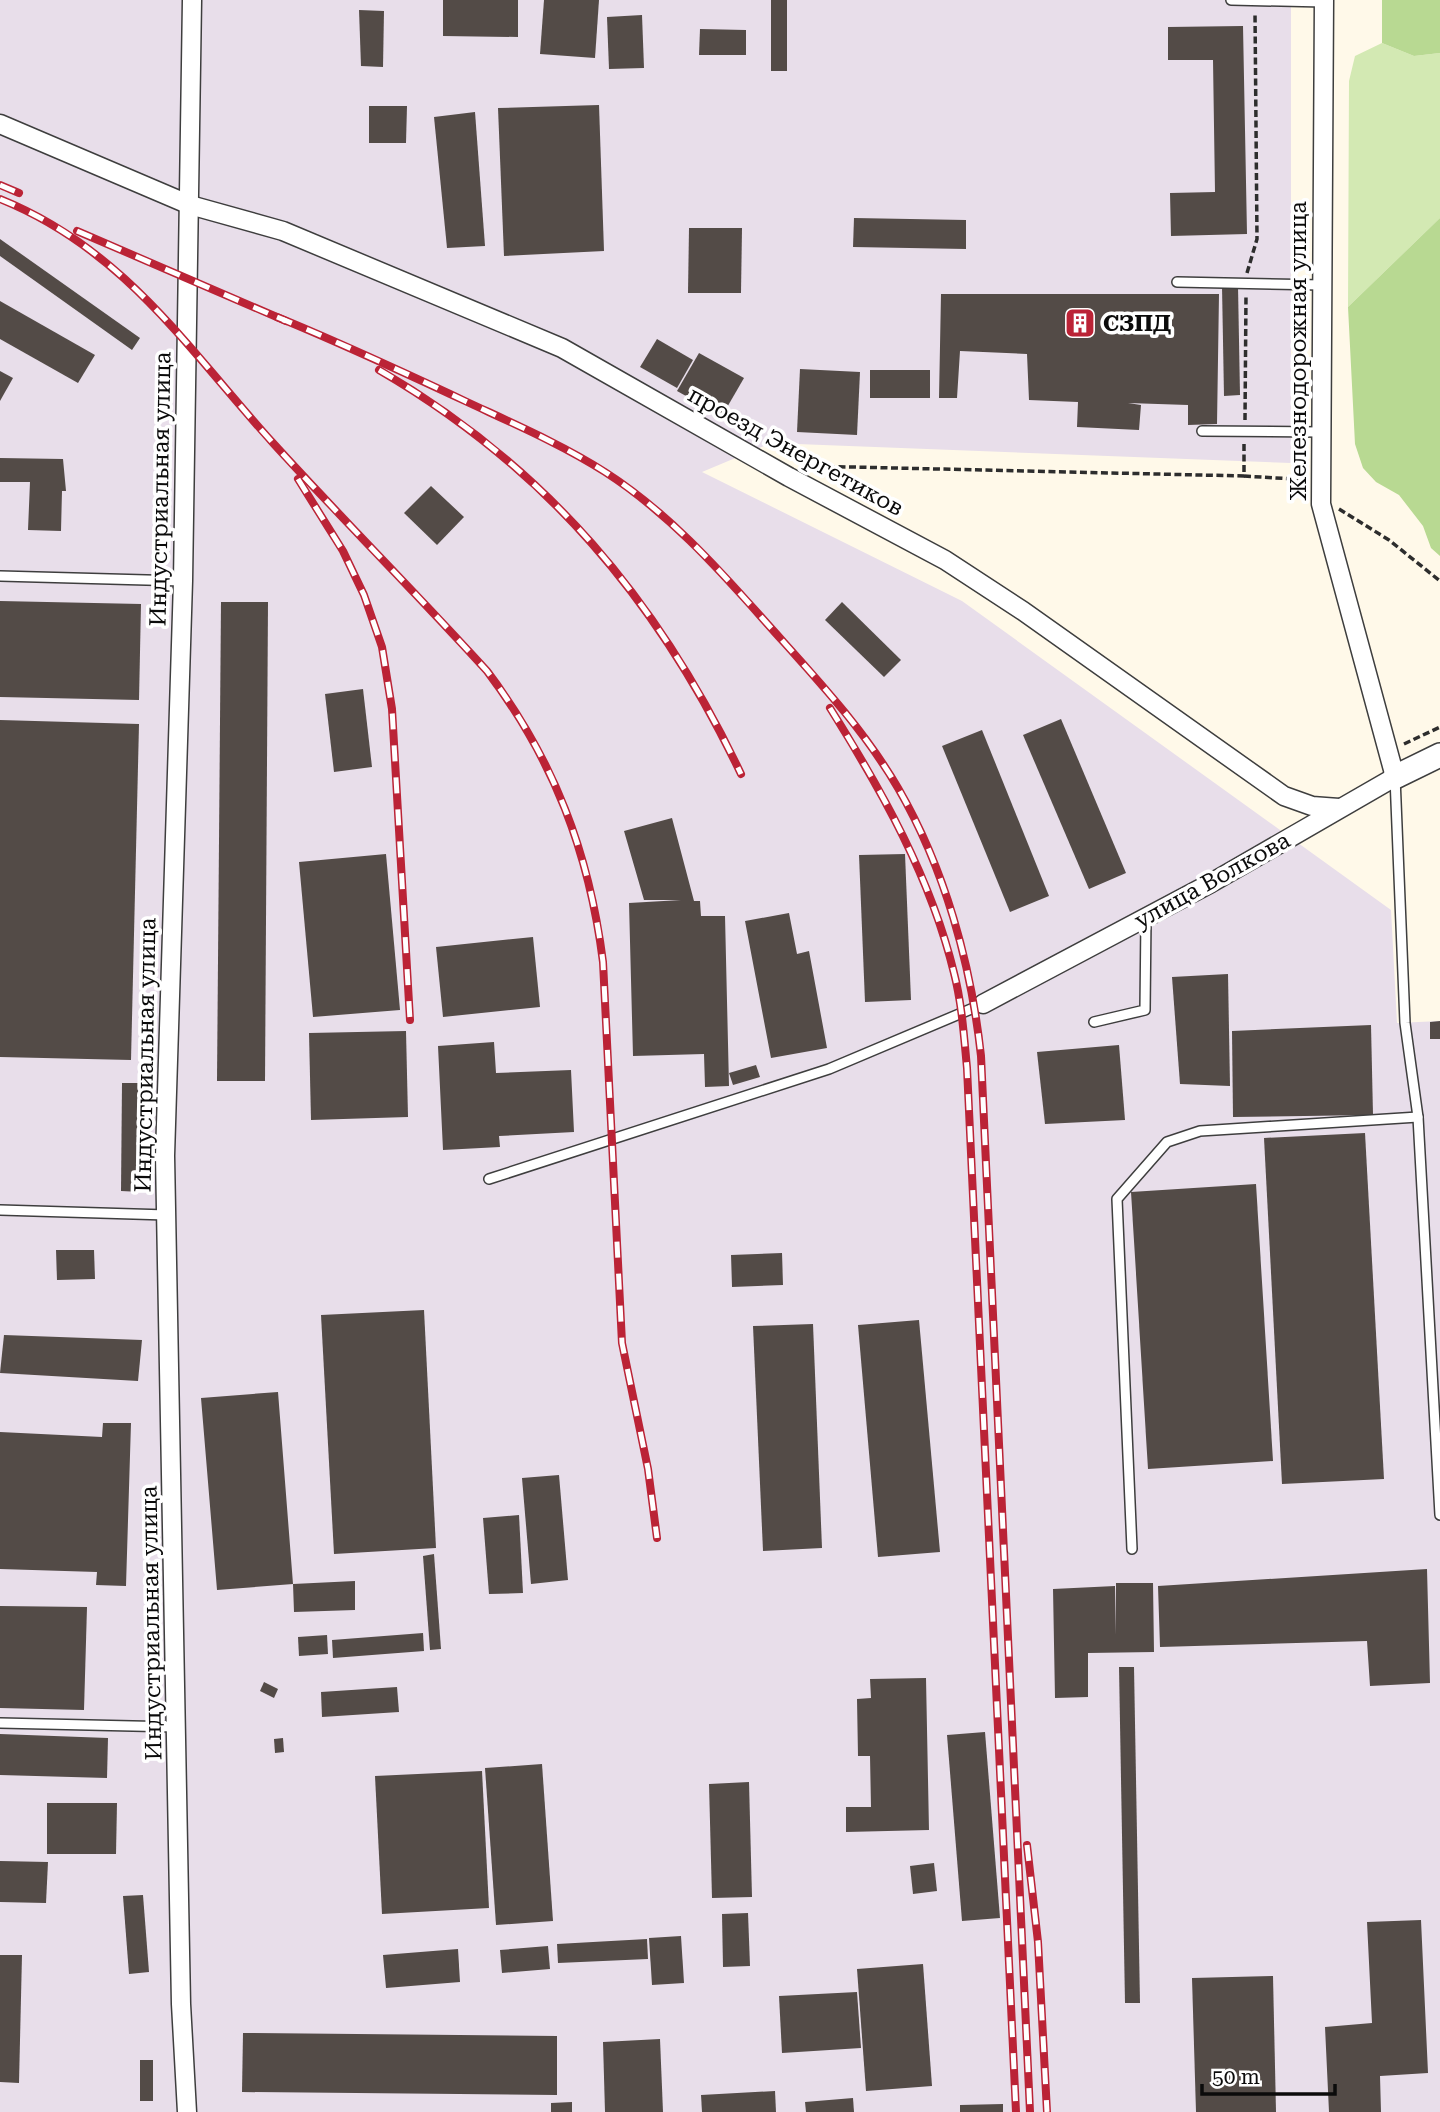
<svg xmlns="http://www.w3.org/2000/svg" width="1440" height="2112" font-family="'Roboto Serif',serif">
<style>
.industrial{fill:#e8deea}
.green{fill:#d3e9b3}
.forest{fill:#b8d992}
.building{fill:#534b47}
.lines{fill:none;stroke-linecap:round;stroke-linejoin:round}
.service-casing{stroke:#3e3e3e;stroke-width:12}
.minor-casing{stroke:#3e3e3e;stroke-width:21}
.tertiary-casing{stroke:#3e3e3e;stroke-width:26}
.path{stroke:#2d2d2d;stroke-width:3.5;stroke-dasharray:7 3.5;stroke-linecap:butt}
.service{stroke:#fff;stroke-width:9}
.minor{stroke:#fff;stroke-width:18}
.tertiary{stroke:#fff;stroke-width:23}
.rail-casing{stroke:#bb2336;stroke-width:8}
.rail{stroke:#fff;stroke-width:5;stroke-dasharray:16;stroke-linecap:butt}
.labels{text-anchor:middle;stroke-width:7;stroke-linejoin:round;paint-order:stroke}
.poi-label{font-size:23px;font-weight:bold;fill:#0b0b0b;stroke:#fff;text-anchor:start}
.street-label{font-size:23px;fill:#0b0b0b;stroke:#fff}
</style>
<rect width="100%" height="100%" fill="#fff9e9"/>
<path class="industrial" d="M0 0H1291V463L771 443 702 472 962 601 1391 910 1397 1023 1440 1021V2112H0Z"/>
<path class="green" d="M1382 43 1414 56 1440 53V218L1348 307 1349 81 1355 56Z"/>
<g class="forest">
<path d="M1382 0H1440V53L1414 56 1382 43Z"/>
<path d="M1440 218V556L1431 548 1423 526 1399 495 1376 482 1363 468 1355 444 1348 307Z"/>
</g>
<g class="building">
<path d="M443 0H518V37L443 36Z"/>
<path d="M544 0H599L595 58 540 54Z"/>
<rect x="771" y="0" width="16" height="71"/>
<path d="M359 10 384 11 383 67 361 66Z"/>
<path d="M642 15 644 68 609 69 607 17Z"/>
<path d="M1243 26 1247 234 1171 236 1170 193 1215 192 1213 60H1168V27Z"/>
<path d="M700 29 746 30V55H699Z"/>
<path d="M599 105 604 251 504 256 498 108Z"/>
<path d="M369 106H407L406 143H369Z"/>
<path d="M475 112 485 246 447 248 434 117Z"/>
<path d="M854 218 966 220V249L853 247Z"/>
<path d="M689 228H742L741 293H688Z"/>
<path d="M0 239 140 338 132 350 0 256Z"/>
<path d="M1222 286H1238L1240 395 1224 396Z"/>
<path d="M941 294H1219L1217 424 1188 425V405L1128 403 1141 405 1139 430 1077 427 1078 402 1029 400 1027 354 960 351 957 398H939Z"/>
<path d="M0 301 95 355 78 383 0 339Z"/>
<path d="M657 339 693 360 677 388 640 367Z"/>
<path d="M699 353 744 378 722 416 677 391Z"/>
<path d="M800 369 860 372 857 435 797 432Z"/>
<rect x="870" y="370" width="60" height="28"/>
<path d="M0 371 13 378 0 401Z"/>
<path d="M0 458 63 459 66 491H62L61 531 28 530 30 482H0Z"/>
<path d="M431 486 464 517 437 545 404 513Z"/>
<path d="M0 601 141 604 139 700 0 697Z"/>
<path d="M221 602H268L265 1081H217Z"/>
<path d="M842 602 901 660 884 677 825 620Z"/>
<path d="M363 689 372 767 334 772 325 694Z"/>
<path d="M1061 719 1126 873 1089 889 1023 735Z"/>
<path d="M0 720 139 724 131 1060 0 1057Z"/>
<path d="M982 730 1049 896 1010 912 942 746Z"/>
<path d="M672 818 694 901H700L701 916H725L729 1086 705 1087 704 1054 633 1056 629 903 681 900H644L624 831Z"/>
<path d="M386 854 400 1010 313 1017 299 862Z"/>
<path d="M905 854 911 1000 865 1002 859 855Z"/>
<path d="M789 913 797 954 809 951 827 1048 771 1058 745 921Z"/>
<path d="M533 937 540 1007 443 1017 436 947Z"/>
<path d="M1228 974 1230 1086 1180 1084 1172 977Z"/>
<path d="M1440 1021V1039H1430V1022Z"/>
<path d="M1371 1025 1373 1115 1233 1117 1232 1031Z"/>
<path d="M406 1031 408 1117 311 1120 309 1033Z"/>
<path d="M494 1042 496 1073 571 1070 574 1132 499 1136 500 1147 443 1150 438 1046Z"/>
<path d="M1119 1045 1125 1120 1045 1124 1037 1052Z"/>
<path d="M756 1065 760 1077 733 1085 729 1073Z"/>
<path d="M122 1083H141V1192L121 1191Z"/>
<path d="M1365 1133 1384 1479 1282 1484 1264 1138Z"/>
<path d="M1256 1184 1273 1461 1148 1469 1131 1192Z"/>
<path d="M56 1250H94L95 1279 57 1280Z"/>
<path d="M782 1253 783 1285 732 1287 731 1255Z"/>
<path d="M424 1310 436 1548 334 1554 321 1315Z"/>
<path d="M919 1320 940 1552 878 1557 858 1325Z"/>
<path d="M813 1324 822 1548 763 1551 753 1326Z"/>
<path d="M4 1335 142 1340 138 1381 0 1373Z"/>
<path d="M278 1392 293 1584 355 1581V1610L294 1612 293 1584 217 1590 201 1398Z"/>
<path d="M103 1423H131L126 1586 96 1585 97 1572 0 1569V1432L102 1437Z"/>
<path d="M559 1475 568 1580 531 1584 522 1478Z"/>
<path d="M519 1515 523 1593 489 1594 483 1518Z"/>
<path d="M434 1554 441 1649 430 1650 423 1556Z"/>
<path d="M1427 1569 1430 1683 1370 1686 1367 1641 1160 1647 1158 1586Z"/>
<path d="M1116 1583H1153L1154 1652 1088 1653V1697L1055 1698 1053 1589 1115 1586 1116 1635Z"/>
<path d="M0 1606 87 1607 84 1710 0 1708Z"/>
<path d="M423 1633 424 1651 333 1658 332 1640Z"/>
<path d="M327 1635 328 1654 299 1656 298 1637Z"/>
<path d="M1119 1667H1134L1140 2003H1125Z"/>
<path d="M926 1678 929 1830 846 1832V1807H871L870 1756H858L857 1699 871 1698 870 1679Z"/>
<path d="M264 1682 278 1689 274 1698 260 1691Z"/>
<path d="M397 1687 399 1712 322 1717 321 1692Z"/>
<path d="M985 1732 1000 1918 962 1921 947 1735Z"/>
<path d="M0 1734 108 1738 107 1778 0 1775Z"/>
<path d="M283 1738 284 1752 275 1753 274 1739Z"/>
<path d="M542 1764 553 1921 496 1925 485 1768Z"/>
<path d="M482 1771 489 1908 382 1914 375 1776Z"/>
<path d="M749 1782 752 1897 712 1898 709 1784Z"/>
<path d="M47 1803H117L116 1854H47Z"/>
<path d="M0 1861 48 1862 46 1903 0 1902Z"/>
<path d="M934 1863 937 1891 913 1894 910 1866Z"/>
<path d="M143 1895 149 1972 129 1974 123 1896Z"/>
<path d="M748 1913 750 1966 723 1967 722 1914Z"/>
<path d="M1421 1920 1428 2073 1380 2076 1381 2112H1329L1325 2027 1372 2023 1367 1922Z"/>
<path d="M681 1936 684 1983 652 1985 649 1938Z"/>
<path d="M647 1939 648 1959 558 1963 557 1944Z"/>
<path d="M548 1946 550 1969 502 1973 500 1950Z"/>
<path d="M458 1949 460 1982 386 1988 383 1955Z"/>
<path d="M0 1955H22L19 2083 0 2082Z"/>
<path d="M923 1964 932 2086 866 2091 857 1969Z"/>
<path d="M1273 1976 1276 2112H1196L1192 1978Z"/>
<path d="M857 1992 861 2048 782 2053 779 1996Z"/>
<path d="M243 2033 557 2036V2095L242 2092Z"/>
<path d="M660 2039 663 2112H605L603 2042Z"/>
<rect x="140" y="2060" width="13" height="41"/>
<path d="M775 2091 776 2112H702L701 2095Z"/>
<path d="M853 2098 854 2112H806L805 2102Z"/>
<path d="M572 2102V2112H551V2103Z"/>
<path d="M1003 2104V2112H960V2105Z"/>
</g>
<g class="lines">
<g class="service-casing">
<g id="service">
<path d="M1231 0 1324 2"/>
<path d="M1177 282 1322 285"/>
<path d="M1202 431 1321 432"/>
<path d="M0 576 183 581"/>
<path d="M1395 777 1405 1023 1418 1117 1440 1515"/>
<path d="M1094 1022 1145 1010 1146 918"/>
<path d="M489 1179 829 1069 983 1004"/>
<path d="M0 1210 167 1215"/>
<path d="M1132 1549 1117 1199 1167 1142 1200 1131 1418 1117"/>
<path d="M0 1723 177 1727"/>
</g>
</g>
<g class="minor-casing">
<g id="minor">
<path d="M0 124 190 205 283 231 562 348 789 477 945 560 1023 611 1284 796 1312 806 1339 808"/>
<path d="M983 1004 1211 883 1395 777 1321 504 1324 0"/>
<path d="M187 2112 181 2004 165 1156 183 581 192 0"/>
</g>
</g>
<g class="tertiary-casing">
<path id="tertiary" d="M1395 777 1440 755"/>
</g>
<g class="path">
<path d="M1247 273 1257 239 1255 13"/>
<path d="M1245 420 1246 295"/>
<path d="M807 466 1244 476V442"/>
<path d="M1244 476 1294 479 1304 485"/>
<path d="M1339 509 1389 540 1440 581"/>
<path d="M1404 744 1440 727"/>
</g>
<use href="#service" class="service"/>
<use href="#minor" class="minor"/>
<use href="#tertiary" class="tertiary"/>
<g class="rail-casing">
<g id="rail">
<path d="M0 185 19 193"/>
<path d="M0 199C124 249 187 348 273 443 343 520 417 594 487 671 554 760 589 852 603 962L622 1343 648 1469 657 1538"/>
<path d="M77 231 286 321"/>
<path d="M277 317C341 343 403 372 465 401 512 423 561 444 605 472 666 511 716 566 763 619 811 673 862 726 898 788 945 869 971 964 981 1056L1030 2112"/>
<path d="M379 370C546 467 659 601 741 774"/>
<path d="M298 479 343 551 364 595 382 647 392 709 410 1020"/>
<path d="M830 708C882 791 931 878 954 973 962 1004 964 1037 967 1068L1016 2112"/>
<path d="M1027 1845 1038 1942 1047 2112"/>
</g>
</g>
<use href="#rail" class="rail"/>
</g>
<defs>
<g id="building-square" transform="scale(1.575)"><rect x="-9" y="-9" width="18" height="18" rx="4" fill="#bb2336" stroke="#fff"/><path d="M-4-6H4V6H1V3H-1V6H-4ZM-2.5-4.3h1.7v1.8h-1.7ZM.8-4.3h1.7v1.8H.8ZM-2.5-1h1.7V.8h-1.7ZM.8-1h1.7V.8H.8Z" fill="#fff"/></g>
</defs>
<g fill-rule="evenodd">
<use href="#building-square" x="1080" y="323"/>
</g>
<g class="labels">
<g class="poi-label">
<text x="1103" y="331">СЗПД</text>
</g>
<g class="street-label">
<text transform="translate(1298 351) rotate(-90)" y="8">Железнодорожная улица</text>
<text transform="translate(796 451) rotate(29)" y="8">проезд Энергетиков</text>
<text transform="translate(160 489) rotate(-89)" y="8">Индустриальная улица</text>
<text transform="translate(1212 880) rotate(-29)" y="8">улица Волкова</text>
<text transform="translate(145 1055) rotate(-89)" y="8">Индустриальная улица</text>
<text transform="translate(151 1623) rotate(-91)" y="8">Индустриальная улица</text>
</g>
</g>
<path d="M1202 2084v10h133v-10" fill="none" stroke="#0b0b0b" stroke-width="3.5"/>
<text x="1212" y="2084" font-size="21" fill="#0b0b0b" stroke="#ffffff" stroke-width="5" paint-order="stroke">50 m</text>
</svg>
